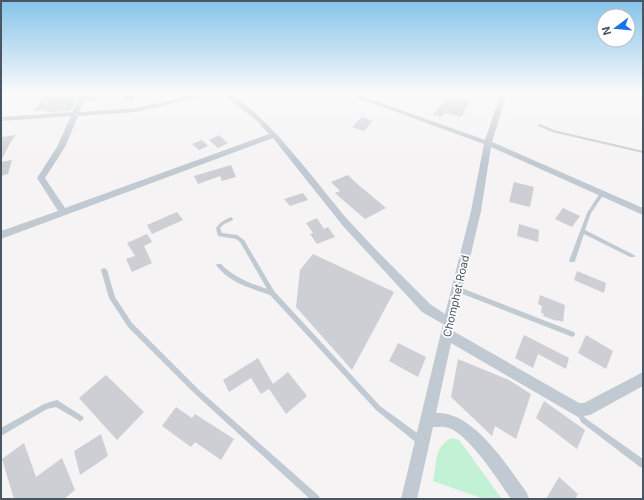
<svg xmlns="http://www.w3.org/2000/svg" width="644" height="500" font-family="Inter,sans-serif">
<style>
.green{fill:#c3f1d5}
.building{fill:#cdcfd5}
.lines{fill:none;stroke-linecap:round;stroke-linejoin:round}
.lane{fill:#c1cad2;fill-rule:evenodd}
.street{fill:#c1cad2;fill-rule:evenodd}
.labels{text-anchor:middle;stroke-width:3.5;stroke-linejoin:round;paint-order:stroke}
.street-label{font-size:11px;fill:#4a5661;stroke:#fff}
</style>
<rect width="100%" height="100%" fill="#f5f3f3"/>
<path class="green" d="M451 438 459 440 502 499H484L433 481C438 462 432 450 451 438Z"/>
<g class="building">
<path d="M46 93H79L71 111 45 112 47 110 34 111Z"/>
<path d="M88 93H98L96 101 84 103Z"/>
<path d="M123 93H133L134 101 123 102Z"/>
<path d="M449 96 471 101 461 117 445 113 441 117 433 114Z"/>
<path d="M362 117 373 121 364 131 352 127Z"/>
<path d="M16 135 9 145 1 161V137Z"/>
<path d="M219 135 228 143 218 148 209 140Z"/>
<path d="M202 140 208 146 199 150 192 144Z"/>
<path d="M12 160 8 174 1 176V162Z"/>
<path d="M231 165 236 177 222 181 220 176 198 184 194 176Z"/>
<path d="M348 175 355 182 386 208 365 219 343 200 335 193 340 191 331 182Z"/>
<path d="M514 182 534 187 530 207 509 202Z"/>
<path d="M303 193 308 200 290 206 284 199Z"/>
<path d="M563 208 580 216 572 227 555 219Z"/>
<path d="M177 212 183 220 152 234 147 225Z"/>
<path d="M317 218 324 229 328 227 335 237 317 244 310 234 313 233 306 223Z"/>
<path d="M519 224 539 230 538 242 517 236Z"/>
<path d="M147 234 152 242 144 246 152 263 132 272 126 259 135 256 127 243Z"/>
<path d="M313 254 394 292 352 370 296 307 300 270Z"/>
<path d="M577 271 606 283 604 293 574 280Z"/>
<path d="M540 295 565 305 563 322 557 320V321L543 316 544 314 541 313 542 306 538 304Z"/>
<path d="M524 335 569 358 566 369 538 354 533 368 515 358Z"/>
<path d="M586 335 613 351 606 369 578 353Z"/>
<path d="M398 343 426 357 418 377 389 361Z"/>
<path d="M258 358 273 384 288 372 307 396 286 414 269 389 261 394 251 378 229 392 223 380Z"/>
<path d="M458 359 509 380 531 394 516 439 495 426 492 436 451 397Z"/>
<path d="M106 375 144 412 117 440 79 398Z"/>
<path d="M544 401 585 430 577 449 536 418Z"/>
<path d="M176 407 192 418 195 414 234 439 221 460 195 442 191 447 162 426Z"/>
<path d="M101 434 108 456 80 475 74 451Z"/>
<path d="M24 443 36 477 62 458 75 490 64 499H14L2 459Z"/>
<path d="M559 477 578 494 575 499H546Z"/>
</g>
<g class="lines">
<g class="lane">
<path d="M538 124H540L554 130 643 151V153L552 132 538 126Z"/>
<path d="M600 193H604V194L591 213 585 230 634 255 635 256 634 257H630L584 234 575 261 574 262H570L569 261 587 213Z"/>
<path d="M231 217 233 219V220L224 224 220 228 222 233 237 235 244 240 274 291 380 406 424 438 425 441 424 444 421 445 418 444 376 410 270 295C251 288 229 283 216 265L217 264H221C234 277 249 283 267 289L240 242 236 239 218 236 216 228C220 222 224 220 231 217Z"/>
<path d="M104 268 106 269 107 270 115 297 132 323 199 390 319 496 320 499H310L195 394 128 327 109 298 101 270 102 269Z"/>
<path d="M455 287H459L574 332 575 334 574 336 572 337 570 336 455 291 454 289Z"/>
<path d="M57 400 82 416 84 418 80 422 78 420 56 407 47 409 1 436V428L44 404Z"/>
<path d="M579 408 581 409 585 418 643 459V468L640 467 581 422 576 411 577 409Z"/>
</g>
<path class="street" d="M81 93H87L79 112 136 108 204 93H216L136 112 78 116 65 147 45 178 65 208 269 134 255 119 221 93C253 93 326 196 350 222 375 250 403 277 430 304L445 314 471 211 484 144 344 93H353L485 140 501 93H507L492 142 643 208V215L491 147 481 211 453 331 579 403H584L643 372V386L590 415 578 417 451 343 436 413C474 411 507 466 527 493L529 499H511C498 480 470 436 449 428 444 426 438 427 433 427L417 499H401L443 324 422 312 343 226 273 138 1 239V231L58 211 37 178 57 147 71 116 1 121V117L72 112Z"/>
</g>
<linearGradient id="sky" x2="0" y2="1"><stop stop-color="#85c3ea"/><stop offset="0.57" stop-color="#fafafa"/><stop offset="1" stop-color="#fafafa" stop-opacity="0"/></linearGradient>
<rect width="644" height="163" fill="url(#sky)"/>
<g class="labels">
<g class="street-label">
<text transform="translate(456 296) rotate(-77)" y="4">Chomphet Road</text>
</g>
</g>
<rect width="644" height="500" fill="none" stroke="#4a5661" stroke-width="4"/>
<g transform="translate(616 28) rotate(254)"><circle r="19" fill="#ffffff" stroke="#b7bbc0"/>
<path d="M0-3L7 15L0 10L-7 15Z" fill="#1a73e8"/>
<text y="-6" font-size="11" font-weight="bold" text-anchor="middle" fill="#4a5661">N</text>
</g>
</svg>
